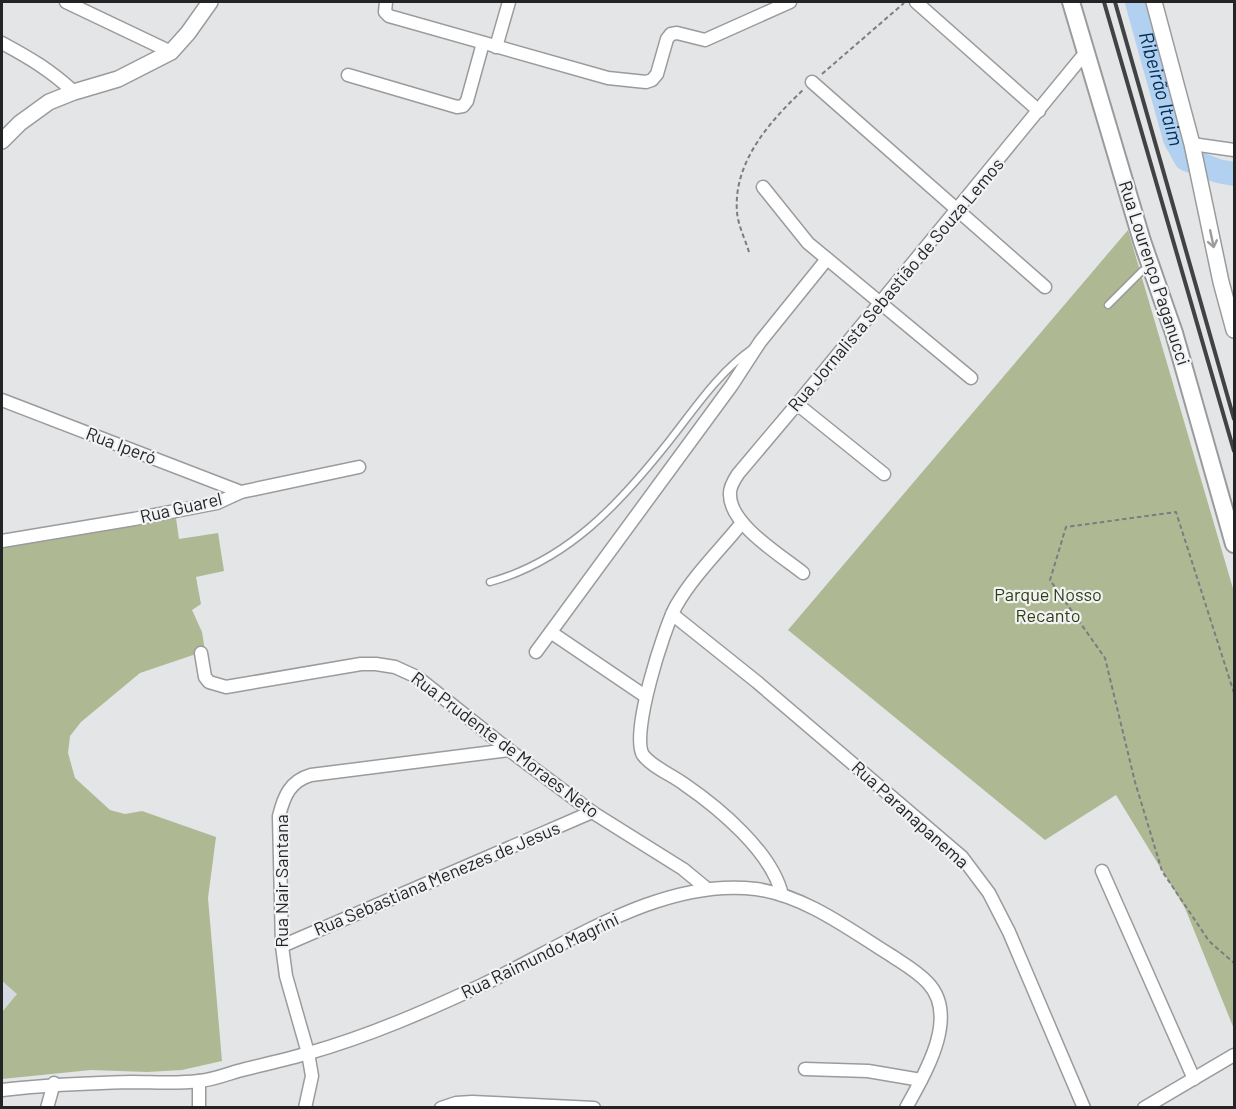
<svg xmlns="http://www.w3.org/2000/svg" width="1236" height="1109" font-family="Barlow,sans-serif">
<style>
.built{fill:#d4dae2}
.green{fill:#aeb994}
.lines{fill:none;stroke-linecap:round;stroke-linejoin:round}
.river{stroke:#b2d0f0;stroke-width:24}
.service-casing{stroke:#9a9b9d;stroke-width:9}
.minor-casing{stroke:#9a9b9d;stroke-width:15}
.tertiary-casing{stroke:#9a9b9d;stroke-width:18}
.secondary-casing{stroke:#9a9b9d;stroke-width:20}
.path{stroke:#7c7d7f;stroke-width:2;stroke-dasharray:4.5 3;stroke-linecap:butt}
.service{stroke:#fff;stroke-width:6}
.minor{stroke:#fff;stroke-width:12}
.tertiary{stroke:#fff;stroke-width:15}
.secondary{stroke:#fff;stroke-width:16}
.rail{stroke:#414244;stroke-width:4}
.oneway{stroke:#9c9c9d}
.labels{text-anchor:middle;stroke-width:4.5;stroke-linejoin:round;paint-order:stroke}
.street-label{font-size:18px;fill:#232425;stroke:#f1f2f4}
.park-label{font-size:18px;fill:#333d10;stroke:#f1f2f4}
.water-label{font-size:20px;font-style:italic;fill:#002b53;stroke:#f1f2f4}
</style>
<rect width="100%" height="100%" fill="#e3e5e7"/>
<path class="built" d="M2 981 17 994 2 1012Z"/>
<g class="green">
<path d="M1128 230 1234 592V1029L1185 908 1116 795 1045 840 788 630Z"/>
<path d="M176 518 179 539 218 533 224 571 196 577 201 604 192 610 202 632 205 651 140 673 81 722 70 736 68 753 75 778 110 810 125 814 142 811 216 837 208 898 222 1061 182 1070 147 1072 91 1070 2 1079V1012L17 994 2 981V544Z"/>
</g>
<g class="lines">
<path class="river" id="s1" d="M1137 2 1175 139 1186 159 1218 171 1234 174"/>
<g class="service-casing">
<g id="service">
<path d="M1108 305 1142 271 1149 267"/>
<path d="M490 582C569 560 621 502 670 440 696 407 718 373 753 348"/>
</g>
</g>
<g class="minor-casing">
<g id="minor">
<path d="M66 2 171 52"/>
<path d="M386 2 385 12 389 16 608 78 646 82 652 80 657 74 667 39 671 34 677 33 705 40 790 2"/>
<path d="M916 2 1039 111"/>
<path d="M2 43C30 58 50 70 74 92"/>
<path d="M496 47 509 2"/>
<path d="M348 75 457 107 463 106 467 101 483 43"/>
<path d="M812 82 1045 287"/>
<path d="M1192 144 1234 150"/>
<path d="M763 187 808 243 971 378"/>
<path d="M2 400 241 492"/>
<path d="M797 404 884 474"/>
<path d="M741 524C720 550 693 576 676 606 664 628 630 734 643 755 652 767 672 775 684 784 719 808 772 852 782 895"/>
<path d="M2 541 134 519 217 503 241 492 359 467"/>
<path d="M803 573C782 556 730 525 730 495 729 488 734 480 738 474L797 404 1086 52"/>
<path d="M672 614 757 682 962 857 989 893 1009 932 1084 1108"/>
<path d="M552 633 645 696"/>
<path d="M536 652 732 385 760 342 827 259"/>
<path d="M201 653 205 677 209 682 226 687 361 664H376L395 667 417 677 509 750 592 812 683 869 706 888"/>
<path d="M1102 871 1194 1079"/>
<path d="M282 946 592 812"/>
<path d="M805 1069 868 1071 921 1080"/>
<path d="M199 1081V1108"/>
<path d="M2 1090C45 1085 87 1083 131 1082 153 1082 177 1084 199 1081 212 1080 225 1075 238 1071 261 1065 285 1060 309 1053 369 1036 426 1011 482 985 565 946 660 877 756 889 806 896 850 930 892 956 904 964 918 972 928 983 960 1017 924 1075 906 1108"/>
<path d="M47 1108 54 1083"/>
<path d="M305 1108 312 1076 308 1053 286 976 282 946 279 816C284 796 290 781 311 775L509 750"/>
<path d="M441 1108 456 1103 472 1102 594 1108"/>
<path d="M1144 1108 1234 1055"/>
</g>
</g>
<g class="tertiary-casing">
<g id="tertiary">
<path d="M1154 2 1192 144 1221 282 1234 330"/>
<path d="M2 141 20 123 49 102 74 92 118 79 171 52 188 33 210 2"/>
</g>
</g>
<g class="secondary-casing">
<path id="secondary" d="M1071 2 1142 241 1174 333 1234 544"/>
</g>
<g class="path">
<path d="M822 74 904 3"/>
<path d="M749 252C745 239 738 225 737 212 733 162 770 121 804 89"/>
<path d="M1234 693 1176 512 1066 527 1050 580 1105 658 1135 782 1162 871 1209 941 1234 963"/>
</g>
<use href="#service" class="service"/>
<use href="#minor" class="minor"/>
<use href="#tertiary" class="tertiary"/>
<use href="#secondary" class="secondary"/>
<g class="rail">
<path d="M1104 2 1234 451"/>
<path d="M1115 2 1234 419"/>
</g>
</g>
<defs><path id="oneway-shaft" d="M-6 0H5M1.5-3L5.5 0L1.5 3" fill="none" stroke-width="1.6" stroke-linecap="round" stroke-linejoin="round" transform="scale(1.5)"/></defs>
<use class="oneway" href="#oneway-shaft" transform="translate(1212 239) rotate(78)"/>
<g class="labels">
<g class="street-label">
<text transform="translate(1154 273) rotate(72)" y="6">Rua Lourenço Paganucci</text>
<text transform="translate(896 285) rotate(-50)" y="6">Rua Jornalista Sebastião de Souza Lemos</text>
<text transform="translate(121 446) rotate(21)" y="6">Rua Iperó</text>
<text transform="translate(181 508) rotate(-13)" y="6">Rua Guarel</text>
<text transform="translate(505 745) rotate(37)" y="6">Rua Prudente de Moraes Neto</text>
<text transform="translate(910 815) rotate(42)" y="6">Rua Paranapanema</text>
<text transform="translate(437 879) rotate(-23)" y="6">Rua Sebastiana Menezes de Jesus</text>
<text transform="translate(282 881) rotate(-90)" y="6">Rua Nair Santana</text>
<text transform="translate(540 956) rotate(-26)" y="6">Rua Raimundo Magrini</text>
</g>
<g class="park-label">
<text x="1048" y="601">Parque Nosso<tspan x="1048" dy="21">Recanto</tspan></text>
</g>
<g class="water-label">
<text dy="7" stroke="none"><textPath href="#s1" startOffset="90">Ribeirão Itaim</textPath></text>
</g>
</g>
<rect width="1236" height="1109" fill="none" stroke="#232425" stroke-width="6"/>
</svg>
